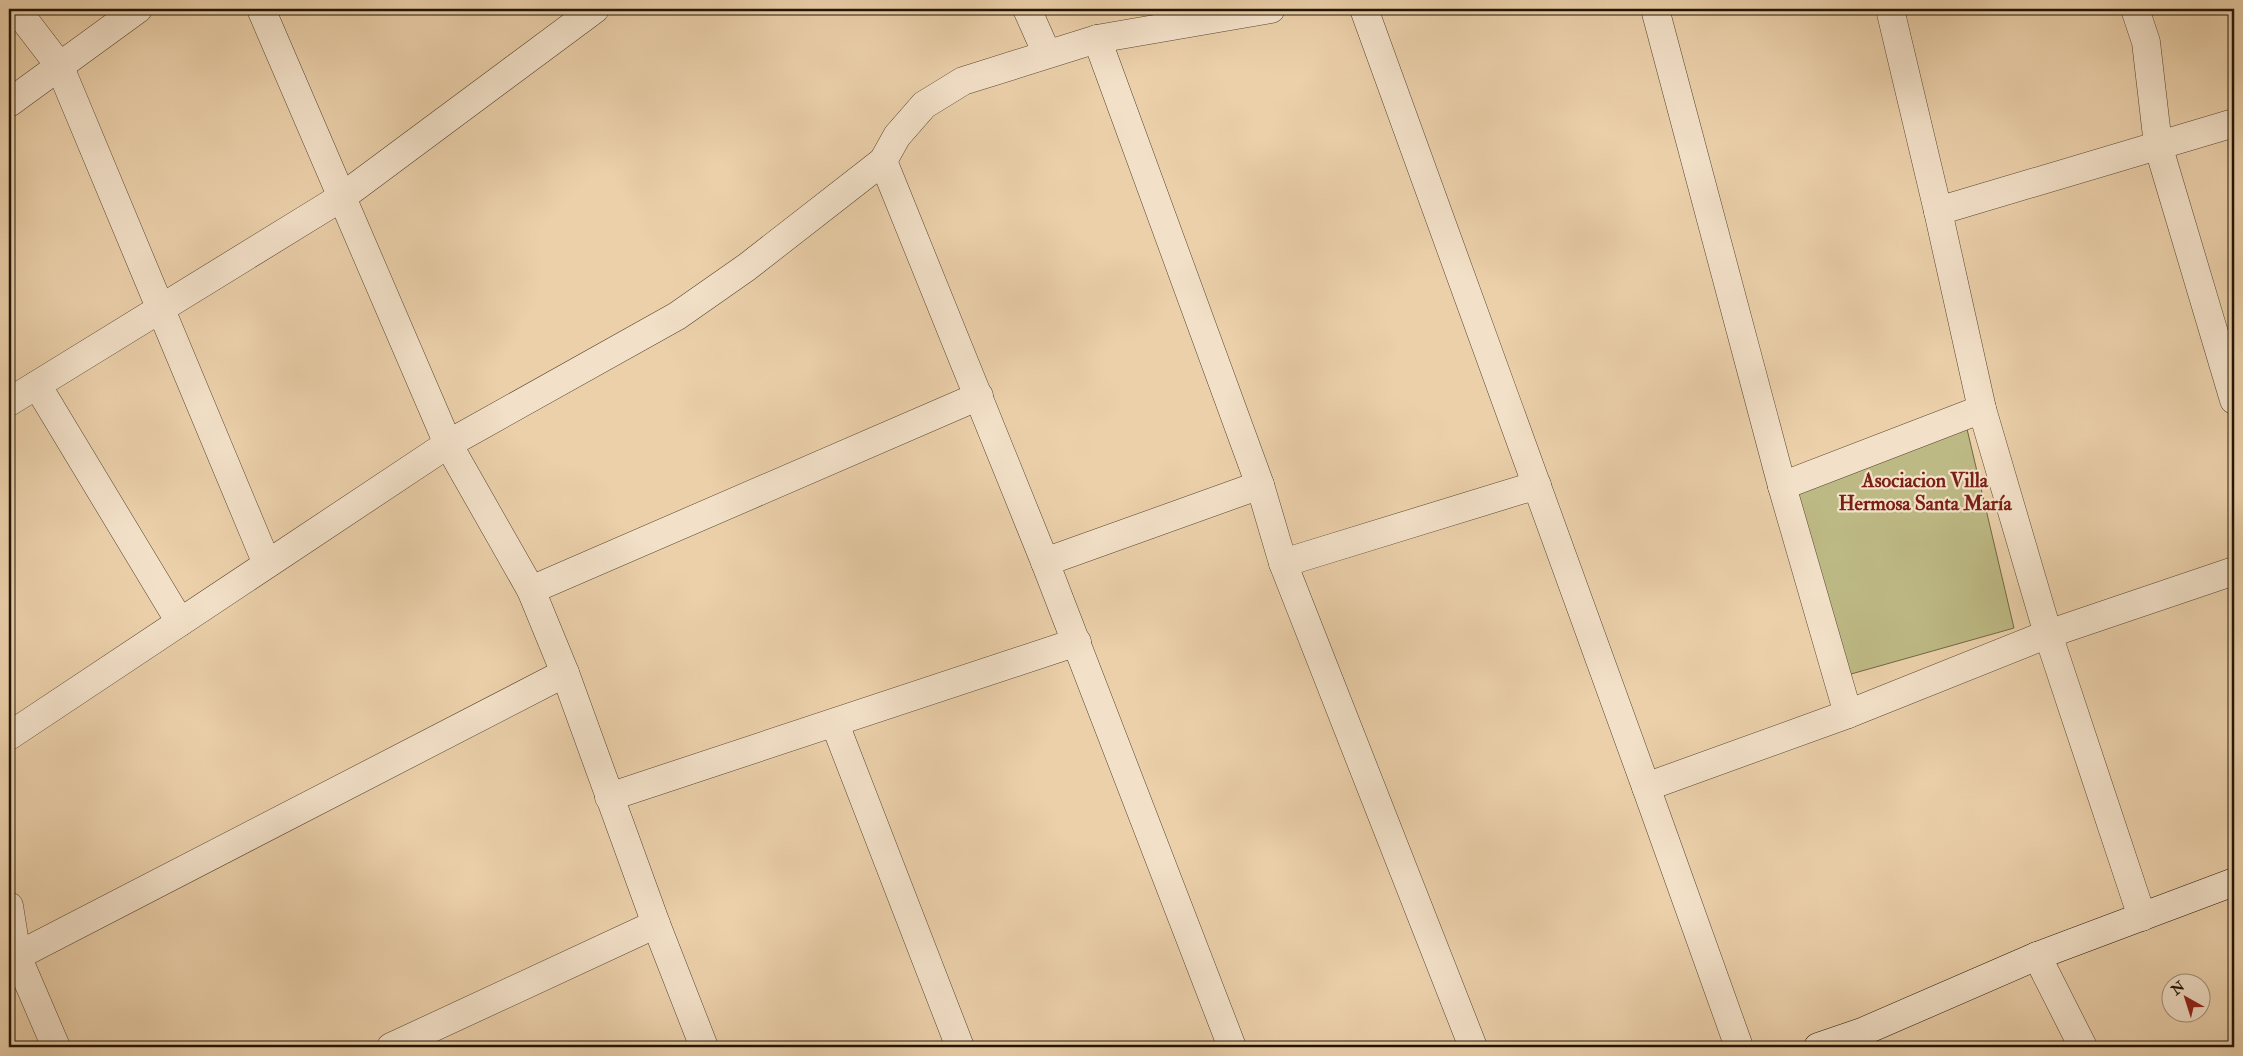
<svg xmlns="http://www.w3.org/2000/svg" width="2243" height="1056" font-family="'IM FELL Double Pica',serif">
<style>
.green{fill:#bdb984;stroke:#706744}
.lines{fill:none;stroke-linecap:round;stroke-linejoin:round}
.street-casing{stroke:#55442e;stroke-width:29}
.secondary-casing{stroke:#231505;stroke-width:29}
.street{stroke:#f2e0c8;stroke-width:28}
.secondary{stroke:#f2e0c8;stroke-width:28}
.labels{text-anchor:middle;stroke-width:4.5;stroke-linejoin:round;paint-order:stroke}
.neighbourhood-label{font-size:20px;font-weight:bold;fill:#7a1f14;stroke:#f2e0c8}
</style>
<rect width="100%" height="100%" fill="#ebd0aa"/>
<filter id="stains"><feTurbulence type="fractalNoise" baseFrequency=".004" numOctaves="4"/><feColorMatrix values="0 0 0 0 .2 0 0 0 0 .09 0 0 0 0 .02 0 0 0 .5 -.17"/></filter>
<radialGradient id="worn" r=".72"><stop offset=".6" stop-color="#630" stop-opacity="0"/><stop offset="1" stop-color="#630" stop-opacity=".3"/></radialGradient>
<path class="green" d="M1967 429 2014 628 1844 676 1792 495Z"/>
<g class="lines">
<g class="street-casing">
<g id="street">
<path d="M16 9 59 65 267 564"/>
<path d="M261 9 448 444 531 590 565 673 656 924 704 1047"/>
<path d="M1027 9 1047 54"/>
<path d="M1364 9 1646 787 1739 1047"/>
<path d="M1655 9 1782 486 1848 714"/>
<path d="M1890 9 1938 211 1982 409 2048 634 2142 917"/>
<path d="M2135 9 2146 42 2158 145 2234 400"/>
<path d="M1097 39 1260 485 1283 563 1473 1047"/>
<path d="M9 103 138 9"/>
<path d="M883 161 1045 562 1232 1047"/>
<path d="M1938 211 2234 123"/>
<path d="M37 385 180 622"/>
<path d="M9 402 342 197 595 9"/>
<path d="M1782 486 1982 409"/>
<path d="M1045 562 1260 485"/>
<path d="M1283 563 1537 485"/>
<path d="M531 590 979 396"/>
<path d="M835 724 960 1047"/>
<path d="M9 736 448 444 677 316 747 267 883 161 897 136 924 105 963 81 1097 39 1271 9"/>
<path d="M1646 787 1848 714 2048 634 2234 571"/>
<path d="M609 797 1077 642"/>
<path d="M9 906 17 956 56 1047"/>
<path d="M17 956 565 673"/>
<path d="M2037 956 2083 1047"/>
<path d="M391 1047 656 924"/>
</g>
</g>
<g class="secondary-casing">
<path id="secondary" d="M1818 1047 1862 1032 2037 956 2234 882"/>
</g>
<use href="#street" class="street"/>
<use href="#secondary" class="secondary"/>
</g>
<g class="labels">
<g class="neighbourhood-label">
<text x="1925" y="487">Asociacion Villa<tspan x="1925" dy="23">Hermosa Santa María</tspan></text>
</g>
</g>
<rect width="2243" height="1056" fill="none" stroke="#ebd0aa" stroke-width="30"/>
<rect x="10" y="10" width="2223" height="1036" fill="none" stroke="#231505" stroke-width="2.5"/>
<rect x="15" y="15" width="2213" height="1026" fill="none" stroke="#231505"/>
<g transform="translate(2186 998) rotate(321)"><circle r="24" fill="#f2e0c8" stroke="#9f8f7a"/>
<path d="M0-4L9 19L0 12L-9 19Z" fill="#8f2418"/>
<text y="-8" font-size="14" font-weight="bold" text-anchor="middle" fill="#231505">N</text>
</g>
<rect width="100%" height="100%" filter="url(#stains)"/>
<rect width="100%" height="100%" fill="url(#worn)"/>
</svg>
